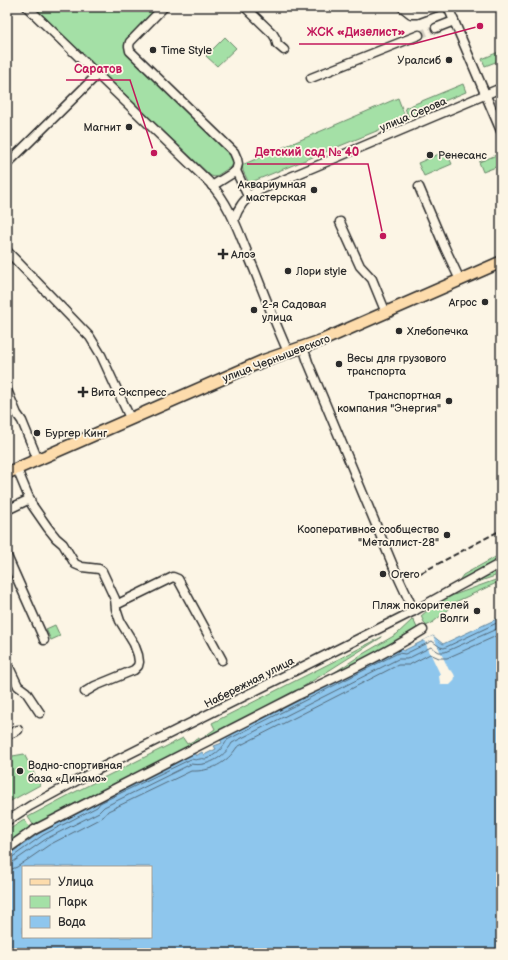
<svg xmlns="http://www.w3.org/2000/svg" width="508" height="960" font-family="'Balsamiq Sans',sans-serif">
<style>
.green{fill:#a4e0a6;stroke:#688668}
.water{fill:#8ec6ed;stroke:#66889f;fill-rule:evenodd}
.pier{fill:#fcf5e5}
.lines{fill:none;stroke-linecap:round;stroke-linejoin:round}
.shore{stroke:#536979;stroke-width:1}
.minor-tunnel{stroke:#d2cdc0;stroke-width:8;stroke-dasharray:8 4;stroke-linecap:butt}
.minor-casing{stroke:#2b2b2b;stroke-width:11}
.major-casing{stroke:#2b2b2b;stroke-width:14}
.minor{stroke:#fcf5e5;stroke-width:8}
.major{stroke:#fddcac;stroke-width:11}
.rail{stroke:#2b2b2b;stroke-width:2;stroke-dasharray:6 3;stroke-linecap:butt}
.poi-dot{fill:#2b2b2b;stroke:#fcf5e5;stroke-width:1.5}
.labels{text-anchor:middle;stroke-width:3.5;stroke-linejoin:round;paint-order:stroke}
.poi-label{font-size:11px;fill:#2b2b2b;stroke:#fcf5e5;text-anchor:start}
.street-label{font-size:11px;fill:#2b2b2b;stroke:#fcf5e5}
.leader{fill:none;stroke:#c2185b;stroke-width:1.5}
.callout-dot{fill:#c2185b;stroke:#fcf5e5;stroke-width:1.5}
.callout-label{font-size:12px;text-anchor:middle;font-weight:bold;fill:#c2185b;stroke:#fcf5e5;stroke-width:3.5;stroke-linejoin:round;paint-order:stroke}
</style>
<rect width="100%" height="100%" fill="#fcf5e5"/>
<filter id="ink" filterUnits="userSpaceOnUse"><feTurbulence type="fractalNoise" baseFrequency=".025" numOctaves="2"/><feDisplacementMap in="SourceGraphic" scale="8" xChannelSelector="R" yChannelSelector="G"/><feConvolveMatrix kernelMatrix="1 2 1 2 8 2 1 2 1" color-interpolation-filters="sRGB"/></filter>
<g filter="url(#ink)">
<g class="green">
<path d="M33 7H159L128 40C124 45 125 47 126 52L231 155 235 164 215 177 211 176Z"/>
<path d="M225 37 236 48 217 66 206 56Z"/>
<path d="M501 51V60L485 66 482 59Z"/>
<path d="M463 84 466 92 408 116 405 108Z"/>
<path d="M398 98 406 119 249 183 243 171 242 165Z"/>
<path d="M446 151 452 164 424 176 418 163Z"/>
<path d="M499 154 501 158V165L483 172 479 162Z"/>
<path d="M501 554V559L458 582 463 575Z"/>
<path d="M501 566V574L454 590Z"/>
<path d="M501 578V581L453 603 448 610 432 623 426 626 421 616 440 600Z"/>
<path d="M413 619 418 630 400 641 317 684 361 655 397 634Z"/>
<path d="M55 625 60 636 51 640 46 629Z"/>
<path d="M382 637 298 690 206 738 205 736 215 729 212 723Z"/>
<path d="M183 738 187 744 199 738 200 741 74 804 34 826 28 817 69 795Z"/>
<path d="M24 754 40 785 7 803V757Z"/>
<path d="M24 820 31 829 7 845V831Z"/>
</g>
<path class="water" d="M501 617V953H7V856L41 832 96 803 95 801 194 753 196 756 202 752 204 755 216 749 214 746 222 743 220 739 401 647 403 651 433 636 443 644ZM23 867H151V937H23Z"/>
<path class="pier" d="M433 636 449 670 452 671 454 674 455 677 454 681 450 685H443L440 683 439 676 440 674 424 640Z"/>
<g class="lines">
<g class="shore">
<path d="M7 859 11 858 43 835 97 807 100 803 191 759C196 760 195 760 200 759 202 758 204 759 206 759 215 756 224 747 227 740L398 653 405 654 432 641 440 647 444 648 501 621"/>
<path d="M7 864 13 862 46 839 99 812 104 807 191 764C207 767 224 758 232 743L398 659H407L431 647 439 652H445L501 627"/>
<path d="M7 870 12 869 17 867 49 845 103 817 108 811 191 771C210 772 227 763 237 747L398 665H409L430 654 439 658H447L501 634"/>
</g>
<path class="minor-tunnel" d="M419 35 436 28"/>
<g class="minor-casing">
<g id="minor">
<path d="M27 7 209 182C232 206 241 239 254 269 265 297 276 325 288 352"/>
<path d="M164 7 130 42 129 46 130 51 234 152 237 159 238 164 236 171 248 196"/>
<path d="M245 7 273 34 276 39 277 44 284 50"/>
<path d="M402 7 411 14H417L436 7"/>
<path d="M448 7 501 131"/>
<path d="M436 28 454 21"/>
<path d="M311 78 419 35"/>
<path d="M7 164 97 75"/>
<path d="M212 186 236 171"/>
<path d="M419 187 445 248 460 280"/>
<path d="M234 220C238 208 245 198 255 192L501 88"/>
<path d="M340 222 360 266 372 279 386 313"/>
<path d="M7 251 90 337 101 355 130 418"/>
<path d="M303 347 308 362 394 568 414 611"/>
<path d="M7 390 17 414 22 421 38 460"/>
<path d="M17 469 32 505 48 528 56 538 63 544 75 564 82 567 99 569 102 571 115 599 116 609 120 621 134 644 138 655 139 662 138 666 134 670 95 686 85 692"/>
<path d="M7 510 30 499"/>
<path d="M7 556 43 637 44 640"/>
<path d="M116 604 120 603 173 577 178 579 222 660"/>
<path d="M7 663 18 686 26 692 40 713"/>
<path d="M7 735 18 730"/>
<path d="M7 821 30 806 89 774 414 611 457 587 501 563"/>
<path d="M7 849 34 830 298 695C341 675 383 655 423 630"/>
</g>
</g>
<g class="major-casing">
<path id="major" d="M7 473 265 360 323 340 501 262"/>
</g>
<use href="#minor" class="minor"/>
<use href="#major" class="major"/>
<path class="rail" d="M421 573 501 530"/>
</g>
</g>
<g class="poi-dot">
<circle cx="153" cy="50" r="4"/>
<circle cx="449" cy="60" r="4"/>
<circle cx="129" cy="127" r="4"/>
<circle cx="430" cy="155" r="4"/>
<circle cx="314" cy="190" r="4"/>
<path d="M221 248h4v4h4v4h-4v4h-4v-4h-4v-4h4z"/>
<circle cx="288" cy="271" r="4"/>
<circle cx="485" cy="302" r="4"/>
<circle cx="254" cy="310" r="4"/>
<circle cx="399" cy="331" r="4"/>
<circle cx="339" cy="364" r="4"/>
<path d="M81 386h4v4h4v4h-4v4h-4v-4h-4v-4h4z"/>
<circle cx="449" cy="401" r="4"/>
<circle cx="37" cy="433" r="4"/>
<circle cx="447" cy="535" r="4"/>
<circle cx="383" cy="574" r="4"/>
<circle cx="477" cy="611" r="4"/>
<circle cx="20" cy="771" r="4"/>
</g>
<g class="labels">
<g class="poi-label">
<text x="161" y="54">Time Style</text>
<text x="441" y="64" text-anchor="end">Уралсиб</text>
<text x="121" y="131" text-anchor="end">Магнит</text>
<text x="438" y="159">Ренесанс</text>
<text x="306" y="188" text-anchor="end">Аквариумная<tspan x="306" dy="13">мастерская</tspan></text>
<text x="231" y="258">Алоэ</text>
<text x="296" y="275">Лори style</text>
<text x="477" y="306" text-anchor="end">Агрос</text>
<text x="262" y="308">2-я Садовая<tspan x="262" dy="13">улица</tspan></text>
<text x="407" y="335">Хлебопечка</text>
<text x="347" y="362">Весы для грузового<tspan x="347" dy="13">транспорта</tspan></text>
<text x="91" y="396">Вита Экспресс</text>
<text x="441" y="399" text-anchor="end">Транспортная<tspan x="441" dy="13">компания "Энергия"</tspan></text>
<text x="45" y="437">Бургер Кинг</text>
<text x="439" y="533" text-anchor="end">Кооперативное сообщество<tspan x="439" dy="13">"Металлист-28"</tspan></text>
<text x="391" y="578">Orero</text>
<text x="469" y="609" text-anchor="end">Пляж покорителей<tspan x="469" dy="13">Волги</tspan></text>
<text x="28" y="769">Водно-спортивная<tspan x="28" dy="13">база «Динамо»</tspan></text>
</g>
<g class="street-label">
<text transform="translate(413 114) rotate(-23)" y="4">улица Серова</text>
<text transform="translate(276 358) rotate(-21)" y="4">улица Чернышевского</text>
<text transform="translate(249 682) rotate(-27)" y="4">Набережная улица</text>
</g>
</g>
<path class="leader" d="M480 26L413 44H299M154 153L130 80H66M383 236L368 164H247"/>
<g class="callout-dot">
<circle cx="480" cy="26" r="4"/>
<circle cx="154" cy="153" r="4"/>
<circle cx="383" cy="236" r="4"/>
</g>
<g class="callout-label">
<text x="356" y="36">ЖСК «Дизелист»</text>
<text x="98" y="73">Саратов</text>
<text x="307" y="156">Детский сад № 40</text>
</g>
<rect width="508" height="960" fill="none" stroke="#fcf5e5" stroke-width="24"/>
<rect x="12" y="12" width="484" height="936" fill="none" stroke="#2b2b2b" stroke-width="1.5" filter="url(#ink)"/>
<rect x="22" y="866" width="130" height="72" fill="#fcf5e5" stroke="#a8a49b"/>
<rect x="30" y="879" width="20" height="6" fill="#fddcac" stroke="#a8a49b"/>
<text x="58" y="886" font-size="12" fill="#2b2b2b">Улица</text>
<rect x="30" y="896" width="20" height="12" fill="#a4e0a6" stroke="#a8a49b"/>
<text x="58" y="906" font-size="12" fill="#2b2b2b">Парк</text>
<rect x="30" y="916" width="20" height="12" fill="#8ec6ed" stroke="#a8a49b"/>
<text x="58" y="926" font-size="12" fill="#2b2b2b">Вода</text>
</svg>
